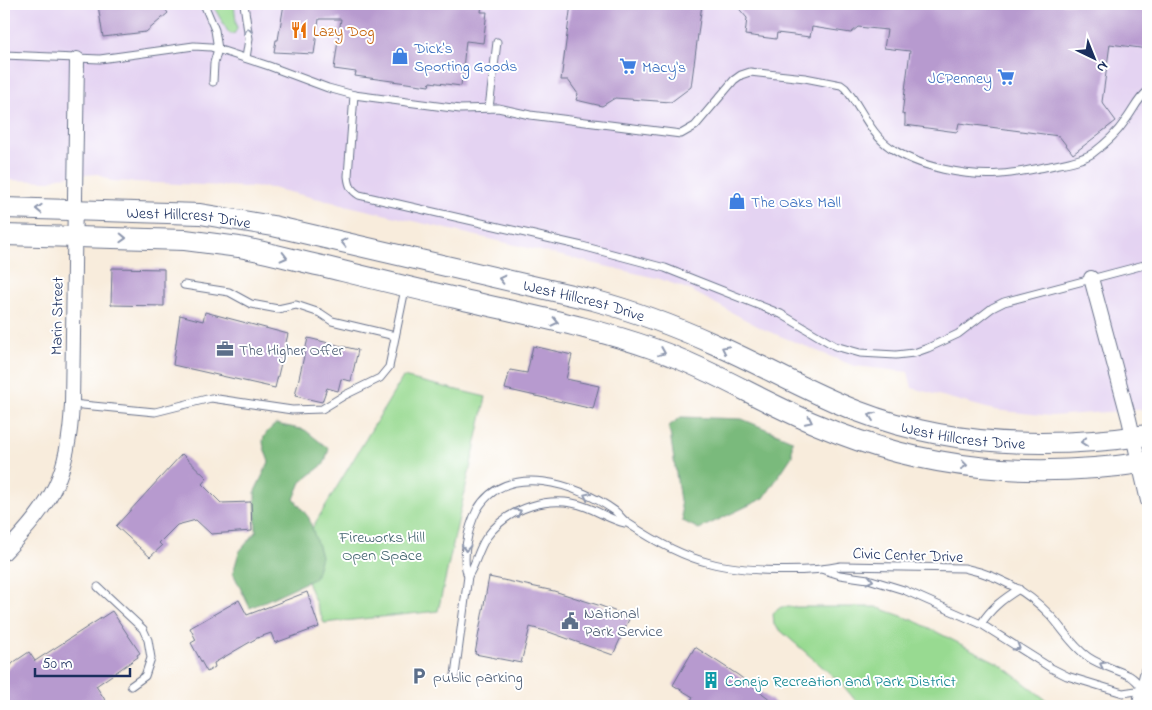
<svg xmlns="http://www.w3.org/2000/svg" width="1152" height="710" font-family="'Indie Flower',sans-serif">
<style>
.built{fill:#e4d3f2}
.green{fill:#98da91;stroke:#5a8478}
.forest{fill:#7aba7b;stroke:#4a746c}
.building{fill:#b79acf}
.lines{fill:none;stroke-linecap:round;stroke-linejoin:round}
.service-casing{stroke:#68718a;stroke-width:9}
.minor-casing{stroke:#68718a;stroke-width:16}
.secondary-casing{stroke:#68718a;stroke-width:22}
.service{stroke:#fff;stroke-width:7}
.minor{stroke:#fff;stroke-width:14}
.secondary{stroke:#fff;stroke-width:20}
.oneway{stroke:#8d97ae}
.labels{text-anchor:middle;stroke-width:4;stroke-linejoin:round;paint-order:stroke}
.food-label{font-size:16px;fill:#c56008;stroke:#fff;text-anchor:start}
.shop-label{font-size:16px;fill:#366cbe;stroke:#fff;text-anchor:start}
.street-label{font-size:16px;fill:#1b2f5e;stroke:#fff}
.service-label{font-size:16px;fill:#4e5e75;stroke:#fff;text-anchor:start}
.park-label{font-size:16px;fill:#40626d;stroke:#fff}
.culture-label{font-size:16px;fill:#0d838f;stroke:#fff;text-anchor:start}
</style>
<rect width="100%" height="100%" fill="#fff"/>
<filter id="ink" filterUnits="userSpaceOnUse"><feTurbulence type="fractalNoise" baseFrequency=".02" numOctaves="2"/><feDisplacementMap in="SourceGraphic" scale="10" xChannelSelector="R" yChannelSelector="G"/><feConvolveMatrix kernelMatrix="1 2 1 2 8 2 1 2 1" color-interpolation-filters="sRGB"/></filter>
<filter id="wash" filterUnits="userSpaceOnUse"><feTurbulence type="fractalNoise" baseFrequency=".0096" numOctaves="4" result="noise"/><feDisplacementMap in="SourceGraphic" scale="20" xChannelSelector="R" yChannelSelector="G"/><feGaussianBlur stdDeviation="1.12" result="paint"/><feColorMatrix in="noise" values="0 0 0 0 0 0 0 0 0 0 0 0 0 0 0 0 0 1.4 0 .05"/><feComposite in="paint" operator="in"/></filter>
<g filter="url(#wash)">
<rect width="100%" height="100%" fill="#f8ecdc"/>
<path class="built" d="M4 4H1148V409L1051 416 994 410 912 388 908 372 854 366 763 329 690 290 660 279 272 188 111 181 98 174 58 177 51 181 4 180Z"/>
<g class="green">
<path d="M212 4H234L237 29 234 34 229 33 227 30Z"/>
<path d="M403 377 486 397 438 611 324 623 296 555Z"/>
<path d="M781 607H876L913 620 1000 664 1054 706H860L841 683 774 625 773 613Z"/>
</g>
<g class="forest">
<path d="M681 417 742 419 792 440V456L764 498 699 529 683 521 669 426Z"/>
<path d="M276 424 305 430 329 449 324 464 301 482 294 499 309 518 321 556 315 578 250 608 233 573 239 552 256 532 255 491 269 462C262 441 258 439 276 424Z"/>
</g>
<g id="blocks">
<g class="building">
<path d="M104 4H164L165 9 168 13 146 32 103 37 98 5Z"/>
<path d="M284 4H482L481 12H487L483 43 466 41 461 86 430 82 429 86 355 76 356 72 334 69 341 19H319L314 54 274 52 276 40H278Z"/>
<path d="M571 4H702L691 87 671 102 615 98 602 106 576 100 578 94 568 80H561Z"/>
<path d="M735 4H1148V49L1110 44 1102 102 1116 121 1073 154 1059 136 959 123 957 132 905 125V115L902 114 910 51 884 48 887 30 858 27 851 33 812 27 810 37 777 33 776 39 745 35 747 18Z"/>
<path d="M112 268 164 269V306L111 305Z"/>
<path d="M205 312 288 334 275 388 173 365 180 315 203 321Z"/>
<path d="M308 338 358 350 351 381 341 379 338 391 327 388 322 402 295 396Z"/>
<path d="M533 346 572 355 566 379 599 386 593 409 505 389 510 370 527 373Z"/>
<path d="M182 454 207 478 202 484 221 503 251 502 252 531 211 534 196 520 177 525 159 543 162 546 150 557 116 526Z"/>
<path d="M489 577 554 591 601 606 630 617 613 655 549 632 530 627 521 663 475 654Z"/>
<path d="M307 592 319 627 275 643 271 633 257 638 214 663 215 667 207 672 191 643 196 640 190 628 239 600 247 615Z"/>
<path d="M112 611 140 653 137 655 138 657 96 686 109 706H4V673L14 662 29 652 35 661Z"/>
<path d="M695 647 738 675 779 706H687L693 697 673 685Z"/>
</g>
</g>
</g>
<g filter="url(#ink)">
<use href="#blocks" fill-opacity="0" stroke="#68718a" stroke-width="1"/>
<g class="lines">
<g class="service-casing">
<g id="service">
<path d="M204 4 215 30 218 49 214 63 213 82"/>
<path d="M244 4 249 39 246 58"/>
<path d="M4 55 100 59 194 46 211 47 269 66 328 88 354 95 348 176C349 186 351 190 359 195L582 246 665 268 781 314 835 346 860 353 896 355 914 353 928 348 958 334 992 308 1004 302 1148 264"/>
<path d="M354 95 460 109 498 108 530 115 681 134 695 126 734 80 741 75 750 72 805 78 841 85 845 88C861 107 870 134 891 148 918 167 968 177 1001 174 1017 173 1034 169 1050 166 1064 163 1081 161 1093 153 1105 144 1117 133 1125 121 1133 111 1138 98 1148 91"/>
<path d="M489 108 497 42"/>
<path d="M184 285 229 292 251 304 278 309 296 305 320 313 332 321 395 336"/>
<path d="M72 404 155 412 211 398 292 410 322 409 345 395 380 378 389 367 405 289"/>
<path d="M824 570 840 575 868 579 904 590 981 624 1051 668 1067 676 1123 693 1143 690"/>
<path d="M468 576C461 559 468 527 477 510 506 460 578 484 615 511 620 515 623 521 629 524 653 540 681 556 710 563 743 572 808 573 841 566L964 568C997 575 1026 590 1050 615 1063 629 1072 646 1088 657 1101 666 1116 669 1130 676 1135 679 1140 685 1144 690"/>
<path d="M98 587 143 629 148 640 151 658 145 676 131 686"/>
<path d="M981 624C991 608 1003 599 1019 589"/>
<path d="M455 675 468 576C476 564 478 550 486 538 508 507 551 494 586 507 600 512 611 520 625 523"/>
</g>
</g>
<g class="minor-casing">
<g id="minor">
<path d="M1091 278 1129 419 1148 501"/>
<path d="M4 553C53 502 69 475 72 404L77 59"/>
<path d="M1139 706 1148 671"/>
</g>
</g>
<g class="secondary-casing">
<g id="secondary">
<path id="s1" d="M4 208 200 214 273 226 593 300C634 311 674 326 714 344 762 365 808 392 857 411 950 447 1052 449 1148 435"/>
<path d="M4 235 185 240 239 247C267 252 294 260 322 266 367 277 411 288 456 298 522 314 590 326 654 349 711 369 762 402 818 425 926 471 1033 479 1148 462"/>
</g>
</g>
<use href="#service" class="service"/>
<use href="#minor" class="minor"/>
<use href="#secondary" class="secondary"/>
</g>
<defs><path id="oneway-chevron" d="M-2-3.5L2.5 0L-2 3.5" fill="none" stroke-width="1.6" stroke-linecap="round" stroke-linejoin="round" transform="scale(1.25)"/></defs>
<g class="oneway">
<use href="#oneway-chevron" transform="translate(248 31) rotate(-98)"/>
<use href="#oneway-chevron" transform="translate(39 209) rotate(-178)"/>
<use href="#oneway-chevron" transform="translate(123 238) rotate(2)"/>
<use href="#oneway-chevron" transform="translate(344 242) rotate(-167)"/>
<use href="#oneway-chevron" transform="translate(284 257) rotate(14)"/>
<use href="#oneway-chevron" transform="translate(502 279) rotate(-167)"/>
<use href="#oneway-chevron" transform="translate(555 322) rotate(13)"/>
<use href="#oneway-chevron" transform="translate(725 349) rotate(-154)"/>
<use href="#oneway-chevron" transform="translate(662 352) rotate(22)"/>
<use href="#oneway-chevron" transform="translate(872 416) rotate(-161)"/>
<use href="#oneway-chevron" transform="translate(809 421) rotate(26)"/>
<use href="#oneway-chevron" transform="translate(1084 442) rotate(175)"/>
<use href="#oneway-chevron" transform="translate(964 465) rotate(7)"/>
<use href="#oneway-chevron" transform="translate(587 496) rotate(-154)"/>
<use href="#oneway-chevron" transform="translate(518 512) rotate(-27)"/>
<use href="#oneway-chevron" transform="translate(466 548) rotate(95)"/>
<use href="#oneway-chevron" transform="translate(870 580) rotate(13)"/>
<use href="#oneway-chevron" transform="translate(1017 647) rotate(32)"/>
<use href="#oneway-chevron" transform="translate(1103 665) rotate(-153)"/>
</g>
</g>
<defs>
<g id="restaurant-bare" transform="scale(1.35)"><path d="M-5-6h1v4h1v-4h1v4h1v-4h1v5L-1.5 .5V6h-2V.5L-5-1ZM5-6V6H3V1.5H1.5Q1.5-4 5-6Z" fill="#e8710a" stroke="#fff" stroke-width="2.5" paint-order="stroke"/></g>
<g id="shop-bare" transform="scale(1.35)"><path d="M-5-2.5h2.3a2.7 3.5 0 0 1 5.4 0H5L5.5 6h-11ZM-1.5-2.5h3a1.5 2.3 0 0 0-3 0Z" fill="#3f7fe0" stroke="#fff" stroke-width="2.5" paint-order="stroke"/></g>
<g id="supermarket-bare" transform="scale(1.35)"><path d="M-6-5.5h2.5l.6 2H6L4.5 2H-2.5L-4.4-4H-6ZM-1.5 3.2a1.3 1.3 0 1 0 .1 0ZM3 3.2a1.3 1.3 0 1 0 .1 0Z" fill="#3f7fe0" stroke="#fff" stroke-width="2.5" paint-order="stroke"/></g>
<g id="office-bare" transform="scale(1.35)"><path d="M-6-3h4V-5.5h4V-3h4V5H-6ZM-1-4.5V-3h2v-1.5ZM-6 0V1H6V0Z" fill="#5c6f8a" stroke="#fff" stroke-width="2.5" paint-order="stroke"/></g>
<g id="civic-bare" transform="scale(1.35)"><path d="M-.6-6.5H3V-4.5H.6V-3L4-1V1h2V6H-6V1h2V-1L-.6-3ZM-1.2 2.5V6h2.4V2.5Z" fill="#5c6f8a" stroke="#fff" stroke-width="2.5" paint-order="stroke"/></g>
<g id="parking-bare" transform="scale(1.35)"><path d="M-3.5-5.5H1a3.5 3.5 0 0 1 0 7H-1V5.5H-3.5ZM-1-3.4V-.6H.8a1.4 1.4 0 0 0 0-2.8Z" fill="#5c6f8a" stroke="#fff" stroke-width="2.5" paint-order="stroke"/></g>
<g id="building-bare" transform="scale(1.35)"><path d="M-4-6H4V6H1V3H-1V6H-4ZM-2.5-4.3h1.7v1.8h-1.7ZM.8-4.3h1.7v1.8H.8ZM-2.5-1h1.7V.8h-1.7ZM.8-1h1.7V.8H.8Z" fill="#0f9aa8" stroke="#fff" stroke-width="2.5" paint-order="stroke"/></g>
</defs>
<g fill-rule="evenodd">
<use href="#restaurant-bare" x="299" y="30"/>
<use href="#shop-bare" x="400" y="56"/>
<use href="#supermarket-bare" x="628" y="66"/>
<use href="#supermarket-bare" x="1006" y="77"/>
<use href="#shop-bare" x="737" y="201"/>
<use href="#office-bare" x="225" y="349"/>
<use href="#civic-bare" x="570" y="621"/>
<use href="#parking-bare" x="419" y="676"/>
<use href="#building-bare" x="711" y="680"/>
</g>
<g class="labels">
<g class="food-label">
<text x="313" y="36">Lazy Dog</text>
</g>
<g class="shop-label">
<text x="414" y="53">Dick's<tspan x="414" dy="18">Sporting Goods</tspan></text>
<text x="642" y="72">Macy's</text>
<text x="992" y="83" text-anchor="end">JCPenney</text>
<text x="751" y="207">The Oaks Mall</text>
</g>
<g class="street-label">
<text dy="6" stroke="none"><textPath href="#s1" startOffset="185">West Hillcrest Drive</textPath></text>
<text dy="6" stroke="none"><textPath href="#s1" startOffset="590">West Hillcrest Drive</textPath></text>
<text transform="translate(56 316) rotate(-89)" y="6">Marin Street</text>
<text dy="6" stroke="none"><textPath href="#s1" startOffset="995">West Hillcrest Drive</textPath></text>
<text transform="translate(908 554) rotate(2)" y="6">Civic Center Drive</text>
</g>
<g class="service-label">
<text x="239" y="355">The Higher Offer</text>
<text x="584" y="618">National<tspan x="584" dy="18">Park Service</tspan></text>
<text x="433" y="682">public parking</text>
</g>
<g class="park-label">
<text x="382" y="542">Fireworks Hill<tspan x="382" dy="18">Open Space</tspan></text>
</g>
<g class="culture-label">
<text x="725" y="686">Conejo Recreation and Park District</text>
</g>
</g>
<rect width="1152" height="710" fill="none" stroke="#fff" stroke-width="20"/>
<g transform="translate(1094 58) rotate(137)" stroke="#ffffff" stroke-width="4" paint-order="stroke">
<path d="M0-4L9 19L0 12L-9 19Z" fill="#1b2f5e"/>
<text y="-8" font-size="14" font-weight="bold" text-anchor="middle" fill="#1b2f5e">N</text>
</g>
<path d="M35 668v8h95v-8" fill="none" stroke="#1b2f5e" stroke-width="2.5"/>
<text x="42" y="668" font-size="15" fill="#1b2f5e" stroke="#ffffff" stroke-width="4" paint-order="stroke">50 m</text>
</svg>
